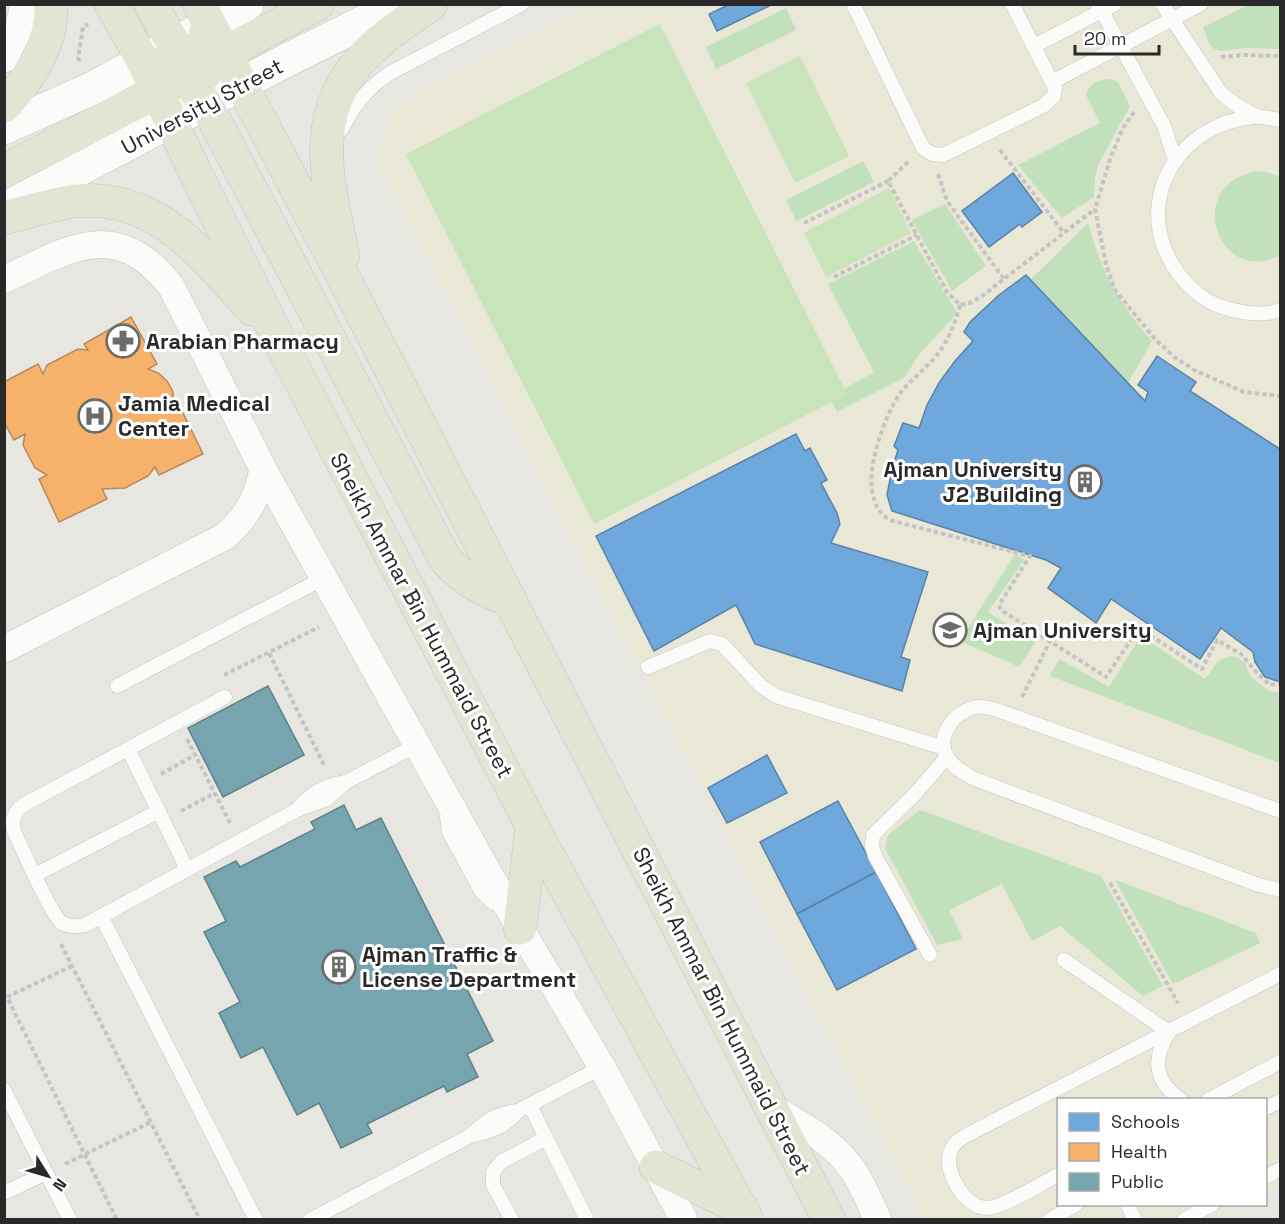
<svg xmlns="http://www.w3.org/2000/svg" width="1285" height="1224" font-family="'Space Grotesk',sans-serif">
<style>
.education{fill:#e9e7d6}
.green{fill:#c2e0bc}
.pitch{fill:#c9e3bb}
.schools{fill:#6fa8dc;stroke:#5a82a6;stroke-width:1.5}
.health{fill:#f6b26b;stroke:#b88957;stroke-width:1.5}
.public{fill:#76a5af;stroke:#5f8087;stroke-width:1.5}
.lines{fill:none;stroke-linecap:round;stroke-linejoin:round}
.lane-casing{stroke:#c5c4c4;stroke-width:15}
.street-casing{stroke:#c5c4c4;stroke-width:28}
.secondary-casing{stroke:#c5c4c4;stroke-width:34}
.primary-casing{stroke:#c3c3c1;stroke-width:34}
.path{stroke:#c4c4c4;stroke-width:4;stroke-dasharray:4.5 3;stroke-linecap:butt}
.lane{stroke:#fbfbfa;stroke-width:14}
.street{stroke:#fbfbfa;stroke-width:27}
.secondary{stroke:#fbfbfa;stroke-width:33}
.primary{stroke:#e4e4d5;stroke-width:33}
.labels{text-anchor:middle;stroke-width:6;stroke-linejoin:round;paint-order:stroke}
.street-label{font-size:22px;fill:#292929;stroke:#fff}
.poi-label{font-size:22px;font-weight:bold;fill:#292929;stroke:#fff;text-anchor:start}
</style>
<rect width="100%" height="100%" fill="#e7e6e0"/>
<path class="education" d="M593 5H1280V1187L1266 1195V1100H1058V1204L1247 1205 1218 1220 924 1219 377 161 395 106Z"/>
<g class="green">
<path d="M1248 5H1280V49L1246 48 1221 51 1214 49 1209 43 1203 27Z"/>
<path d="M786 8 796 30 716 69 706 47Z"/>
<path d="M1112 79 1118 83 1130 106 1098 165 1095 178 1094 197 1062 218 1018 165 1100 123 1086 95C1091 82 1098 80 1112 79Z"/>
<path d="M863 161 874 182 796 221 786 200Z"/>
<path d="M1257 171 1270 173 1280 177V255C1221 288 1180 186 1257 171Z"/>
<path d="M945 204 986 266 952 291 912 220Z"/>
<path d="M1088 223C1101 271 1119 304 1152 341L1128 383 1030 280Z"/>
<path d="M914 241 957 313 917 357 905 377 837 412 832 402 847 394 844 389 874 372 828 284Z"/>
<path d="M1015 554 1024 560 988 612 1035 642 1019 667 960 641Z"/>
<path d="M1141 636 1205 679 1218 661 1231 656 1239 658 1245 663 1250 676 1269 691 1280 693V763L1050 676 1059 659 1109 687Z"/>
<path d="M920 810 1101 876 1163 986 1143 996 1060 926 1032 941 1002 884 949 910 963 939 937 945 885 848 888 835Z"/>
<path d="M1115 880 1256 933 1260 943 1173 984Z"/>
</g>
<g class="pitch">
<path d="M660 24 847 394 594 524 406 154Z"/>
<path d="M800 56 849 156 795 183 746 83Z"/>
<path d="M889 188 911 233 826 277 804 233Z"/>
</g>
<g class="schools">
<path d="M730 4H773L717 31 709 14Z"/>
<path d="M1013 173 1042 212 1022 227 1020 224 989 247 962 211Z"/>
<path d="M1026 275 1145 401 1148 392 1138 385 1157 356 1196 382 1190 391 1280 449V682L1265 677 1255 662 1253 652 1221 628 1200 659 1111 599 1096 623 1048 588 1061 568 1046 560 892 511 887 495 892 469 898 450 894 446 903 423 919 428 927 405 939 383 955 361 973 341 964 332 970 322 999 295Z"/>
<path d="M796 434 805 451 810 448 827 480 821 483 837 513 840 524 831 543 928 572 901 657 910 660 902 691 755 644 736 605 654 651 596 536Z"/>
<path d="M767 755 787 793 727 823 708 788Z"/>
<path d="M838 801 876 872 797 914 760 842Z"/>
<path d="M876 872 916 949 837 990 797 914Z"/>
</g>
<path class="health" d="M131 317 157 364 148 369 158 373 167 381 173 392V411L180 407 203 454 159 475 155 467 148 476 125 488 102 489 107 499 59 522 39 479 47 475 35 468 23 445 25 434 14 440 4 422V382L38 364 43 374 47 365 78 349 88 350 84 344Z"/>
<g class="public">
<path d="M268 686 304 755 223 797 188 728Z"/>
<path d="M344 805 356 830 381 818 493 1041 467 1054 478 1077 447 1092 444 1086 367 1124 372 1133 341 1148 319 1103 297 1115 263 1047 241 1058 219 1013 240 1002 204 932 226 921 204 877 236 861 240 867 315 829 311 822Z"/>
</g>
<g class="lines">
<g class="lane-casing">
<g id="lane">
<path d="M853 4 923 148 932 154 943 155 1043 106 1054 96 1055 88 1012 4"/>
<path d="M1098 4 1164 126 1175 160"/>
<path d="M1162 4 1221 93 1236 105 1256 116"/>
<path d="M1034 46 1115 4"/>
<path d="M1052 82 1201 4"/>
<path d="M1280 120C1272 119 1262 116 1253 117 1178 124 1132 201 1174 267 1186 286 1202 300 1222 307 1241 313 1262 317 1280 310"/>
<path d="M341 130C354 105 367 88 390 73L522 4"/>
<path d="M648 667 710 641 722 644 761 686 776 696 944 748"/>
<path d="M117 686 324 578"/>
<path d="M225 697 25 804C14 811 11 820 14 831 22 848 51 915 62 923 69 927 76 927 85 925L297 810 327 799 346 782 417 745"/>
<path d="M128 749 187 869"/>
<path d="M297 809C311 793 325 785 346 782"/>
<path d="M449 809 447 818 449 832 481 891 492 902 504 906"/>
<path d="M1280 811 994 709C988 708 981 706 976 707 955 711 935 736 947 757 952 766 963 772 972 778L1259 885 1280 890"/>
<path d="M35 875 159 811"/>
<path d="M101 916 256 1220"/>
<path d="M930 955 875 856 872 846 873 835 914 795 947 757"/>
<path d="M1064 960 1169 1032C1152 1059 1154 1081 1181 1100"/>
<path d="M4 1090 70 1220"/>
<path d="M1208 1100 1280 1062"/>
<path d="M530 1105 546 1138"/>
<path d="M1266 1108 1280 1101"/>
<path d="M470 1136C484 1121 498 1113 518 1111L602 1067"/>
<path d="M1058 1175C1042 1183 1003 1208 987 1208 965 1208 944 1172 950 1153 952 1145 958 1140 965 1136L1280 974"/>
<path d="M1266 1177 1280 1169"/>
<path d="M4 1193 46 1173"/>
<path d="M1127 1204 1135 1220"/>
<path d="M310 1220 470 1136C490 1132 505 1127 518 1111"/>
<path d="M512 1220 493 1185V1172L501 1162 546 1138 587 1220"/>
<path d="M1049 1220 1077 1204"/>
<path d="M1184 1220 1213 1204"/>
</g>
</g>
<g class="street-casing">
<g id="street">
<path d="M4 59 18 31 24 4"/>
<path d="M4 280C69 248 117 217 171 286L263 469 507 906 602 1067 684 1220"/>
<path d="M4 649 224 537C246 518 258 498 263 469"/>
<path d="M771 1107C801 1125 832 1140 852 1169 863 1184 870 1203 878 1220"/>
</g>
</g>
<g class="secondary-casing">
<g id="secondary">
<path d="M4 128 93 88 247 4"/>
<path d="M4 209 285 61 400 4"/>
</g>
</g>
<g class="primary-casing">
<g id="primary">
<path d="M111 4 143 61 195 172 277 336 532 826 747 1220"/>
<path d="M151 4C166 30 178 59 205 74"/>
<path d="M199 4 350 290 829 1220"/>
<path d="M143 61C176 72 185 75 206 104L445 559C464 580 484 591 510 600"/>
<path d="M206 69 223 54 318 4"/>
<path d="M4 106C30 78 53 44 51 4"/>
<path d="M4 171 156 92 180 75 201 46 209 25"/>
<path d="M4 218C28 212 52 204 76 201 159 194 202 255 252 309"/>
<path d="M343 256C328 181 306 113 368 52 386 34 410 19 431 4"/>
<path d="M520 928 532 826"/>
<path d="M656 1167 742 1209"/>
</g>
</g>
<g class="path">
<path d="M1221 57 1245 55 1280 56"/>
<path d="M80 61 78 58 83 27 88 24"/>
<path d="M1134 112 1123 128 1110 159 1095 209 1106 264 1115 290 1155 339 1174 357 1196 371 1244 392 1280 396"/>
<path d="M1000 150 1064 233"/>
<path d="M908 162 888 181 947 292 960 305 970 303 982 296 1095 209"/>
<path d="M938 174 947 201 1004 279"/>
<path d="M804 223 888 181"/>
<path d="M834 277 917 235"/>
<path d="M960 305C956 320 951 334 942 348 931 365 914 376 901 392 884 416 863 474 875 502 878 510 883 515 889 520L1030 556 999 605 1001 610 1106 677 1139 628 1202 669 1217 640 1241 654 1258 674 1270 685 1280 683"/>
<path d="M269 653 324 765"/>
<path d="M224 675 319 627"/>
<path d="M1022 697 1050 641"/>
<path d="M187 739 230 823"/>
<path d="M161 774 195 755"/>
<path d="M181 811 215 793"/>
<path d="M1110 883 1178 1003"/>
<path d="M61 944 200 1220"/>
<path d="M72 966 7 997 117 1220"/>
<path d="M65 1164 151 1122"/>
</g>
<use href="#lane" class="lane"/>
<use href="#street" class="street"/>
<use href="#secondary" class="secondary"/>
<use href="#primary" class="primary"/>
</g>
<defs>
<g id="pharmacy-ring" transform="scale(1.725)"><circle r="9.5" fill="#fff" stroke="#6c6b69" stroke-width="1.5"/><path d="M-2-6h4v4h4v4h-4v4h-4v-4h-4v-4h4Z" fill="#6c6b69"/></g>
<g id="hospital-ring" transform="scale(1.725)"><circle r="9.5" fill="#fff" stroke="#6c6b69" stroke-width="1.5"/><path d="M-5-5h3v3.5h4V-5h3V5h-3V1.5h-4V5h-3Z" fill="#6c6b69"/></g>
<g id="building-ring" transform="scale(1.725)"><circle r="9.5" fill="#fff" stroke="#6c6b69" stroke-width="1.5"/><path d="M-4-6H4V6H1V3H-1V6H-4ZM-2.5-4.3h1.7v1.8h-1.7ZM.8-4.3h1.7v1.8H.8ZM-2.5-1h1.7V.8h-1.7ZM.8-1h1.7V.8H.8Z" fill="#6c6b69"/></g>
<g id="university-ring" transform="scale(1.725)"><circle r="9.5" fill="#fff" stroke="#6c6b69" stroke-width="1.5"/><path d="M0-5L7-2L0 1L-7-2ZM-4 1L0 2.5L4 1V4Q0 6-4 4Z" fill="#6c6b69"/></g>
</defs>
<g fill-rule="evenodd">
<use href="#pharmacy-ring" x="123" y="341"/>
<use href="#hospital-ring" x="95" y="416"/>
<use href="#building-ring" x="1085" y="482"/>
<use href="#university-ring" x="950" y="630"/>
<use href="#building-ring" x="339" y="967"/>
</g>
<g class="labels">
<g class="street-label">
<text transform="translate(202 106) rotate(-28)" y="8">University Street</text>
<text transform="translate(422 615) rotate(62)" y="8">Sheikh Ammar Bin Hummaid Street</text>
<text transform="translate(722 1011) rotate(63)" y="8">Sheikh Ammar Bin Hummaid Street</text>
</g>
<g class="poi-label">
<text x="146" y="349">Arabian Pharmacy</text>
<text x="118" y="411">Jamia Medical<tspan x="118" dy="25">Center</tspan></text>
<text x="1062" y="477" text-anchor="end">Ajman University<tspan x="1062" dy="25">J2 Building</tspan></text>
<text x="973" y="638">Ajman University</text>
<text x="362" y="962">Ajman Traffic &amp;<tspan x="362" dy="25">License Department</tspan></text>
</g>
</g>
<rect width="1285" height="1224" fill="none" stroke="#292929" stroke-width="12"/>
<rect x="1057" y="1098" width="210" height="108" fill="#ffffff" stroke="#a9a9a9" stroke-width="1.5"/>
<rect x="1069" y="1113" width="30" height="18" fill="#6fa8dc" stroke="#a9a9a9" stroke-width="1.5"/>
<text x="1111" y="1128" font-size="18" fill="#292929">Schools</text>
<rect x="1069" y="1143" width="30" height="18" fill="#f6b26b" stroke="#a9a9a9" stroke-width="1.5"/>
<text x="1111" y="1158" font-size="18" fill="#292929">Health</text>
<rect x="1069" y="1173" width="30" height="18" fill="#76a5af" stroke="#a9a9a9" stroke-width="1.5"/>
<text x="1111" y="1188" font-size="18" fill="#292929">Public</text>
<g transform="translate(48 1176) rotate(127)" stroke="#ffffff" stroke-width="4.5" paint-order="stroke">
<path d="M0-4.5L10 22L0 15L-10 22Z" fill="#292929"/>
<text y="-9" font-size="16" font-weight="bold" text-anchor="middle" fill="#292929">N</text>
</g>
<path d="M1075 45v9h84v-9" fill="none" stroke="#292929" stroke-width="3"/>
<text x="1084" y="45" font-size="18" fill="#292929" stroke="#ffffff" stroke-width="4.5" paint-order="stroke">20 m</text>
</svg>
